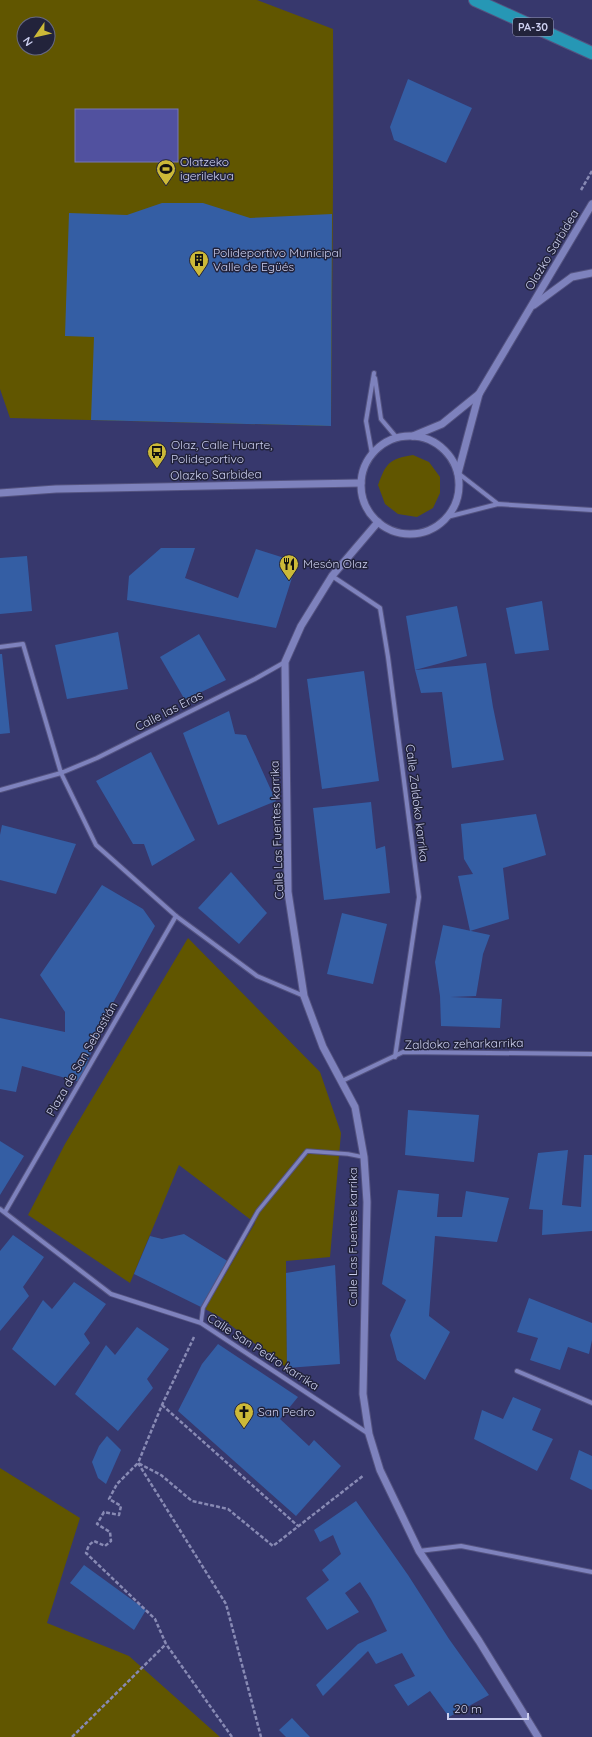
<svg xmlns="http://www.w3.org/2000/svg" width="592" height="1737" font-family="Quicksand,sans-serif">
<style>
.green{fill:#615600;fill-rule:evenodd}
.water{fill:#51519f;stroke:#7677b7}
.building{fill:#345ea4}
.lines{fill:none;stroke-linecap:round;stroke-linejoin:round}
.pedestrian-casing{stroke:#545380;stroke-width:5.5}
.minor-casing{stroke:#545380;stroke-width:6}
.tertiary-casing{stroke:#545380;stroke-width:9}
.motorway-casing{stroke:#545380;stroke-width:14}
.path{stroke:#888ab4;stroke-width:2.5;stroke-dasharray:4 2;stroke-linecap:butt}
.pedestrian{stroke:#7e82bd;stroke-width:3.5}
.minor{stroke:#7e82bd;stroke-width:4}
.tertiary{stroke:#7e82bd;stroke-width:7}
.motorway{stroke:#2697b5;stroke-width:12}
.labels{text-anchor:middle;stroke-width:3;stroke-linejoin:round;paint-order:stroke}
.shield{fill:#22233b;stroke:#999bb9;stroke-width:1}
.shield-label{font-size:11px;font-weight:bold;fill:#cccfef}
.poi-label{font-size:12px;fill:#cccfef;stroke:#22233b;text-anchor:start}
.street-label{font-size:12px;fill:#cccfef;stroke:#22233b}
</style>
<rect width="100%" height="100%" fill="#37386d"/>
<g class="green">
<path d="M0 0H257L333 29C334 161 332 293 331 426L10 418 0 389ZM24 24H48V48H24Z"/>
<path d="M413 455 429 462 440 477V493L433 508 417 517 398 514 385 504 378 485C386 463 389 459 413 455Z"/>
<path d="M188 938 320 1072 341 1133 330 1257 286 1261 287 1368 220 1317 205 1309 255 1223 179 1165 130 1283 28 1215 65 1144Z"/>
<path d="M0 1468 80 1518 47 1623 129 1656 220 1737H0Z"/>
</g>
<rect class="water" x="75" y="109" width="103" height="53"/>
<g class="building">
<path d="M408 79 472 108 446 163 394 140 390 127Z"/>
<path d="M162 203H203L250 218 332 214 331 426 91 420 94 337 65 336 69 213 127 215Z"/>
<path d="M161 548H195L185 578 238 598 256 549 297 562 276 628 127 600 129 576Z"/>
<path d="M27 556 32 611 0 614V558Z"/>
<path d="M542 601 549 650 515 654 506 608Z"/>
<path d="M457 606 467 656 415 670 406 616Z"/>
<path d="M118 632 128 689 67 699 55 645Z"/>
<path d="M199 634 226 680 185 700 160 657Z"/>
<path d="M0 654H2L10 733 0 734Z"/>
<path d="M486 663 493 707 504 760 452 768 442 692 421 693 415 670Z"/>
<path d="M364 671 379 781 322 789 307 679Z"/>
<path d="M229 711 235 734 246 735 276 801 218 825 183 733Z"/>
<path d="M151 752 195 840 152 866 144 844H133L96 781Z"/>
<path d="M371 802 376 849 385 846 390 893 324 900 313 808Z"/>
<path d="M536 814 546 855 503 868 509 919 470 931 458 876 473 874 464 859 461 824Z"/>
<path d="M2 825 76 844 56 894 0 880V835Z"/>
<path d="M231 872 267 913 239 944 198 908Z"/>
<path d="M102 885 143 909 155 926 103 1021 80 1082 22 1066 16 1092 0 1089V1018L65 1032V1012L40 975Z"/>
<path d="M342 913 387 924 373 984 327 974Z"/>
<path d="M443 925 490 935 483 954 476 996 450 997 502 999 500 1028 441 1026 440 996 435 962Z"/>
<path d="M408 1110 479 1115 474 1162 405 1155Z"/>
<path d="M0 1141 24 1156 0 1195Z"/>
<path d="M568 1150 562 1205 581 1207 584 1155H592V1231L542 1235 543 1210 529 1209 538 1153Z"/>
<path d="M398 1190 439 1194 437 1217H462L466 1191 509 1198 497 1242 435 1236 429 1316 450 1332 425 1380 397 1360 390 1335 406 1300 382 1284Z"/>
<path d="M184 1234 229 1262 203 1308 134 1274 150 1236 162 1239Z"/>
<path d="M13 1235 44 1257 23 1287 29 1296 0 1331V1251Z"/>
<path d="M335 1265 340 1364 287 1368 286 1273Z"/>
<path d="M74 1282 106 1304 84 1334 90 1343 55 1386 12 1349 43 1300 52 1309Z"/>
<path d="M529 1298 592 1323V1340L589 1354 568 1347 560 1370 530 1360 538 1338 517 1332Z"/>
<path d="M137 1327 169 1349 147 1379 153 1388 118 1431 75 1394 106 1345 115 1355Z"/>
<path d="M218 1344 298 1397 280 1419 309 1446 314 1440 341 1466 296 1516 178 1411 202 1364Z"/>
<path d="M513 1397 541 1409 532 1430 553 1439 537 1471 474 1439 482 1410 503 1419Z"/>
<path d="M107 1436 121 1450 106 1484 98 1478 92 1462 99 1446Z"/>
<path d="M579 1450 592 1456V1490L570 1479Z"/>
<path d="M356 1501 408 1575 449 1639 489 1695 449 1717 430 1691 408 1706 394 1685 415 1676 402 1653 376 1664 368 1651 323 1696 316 1685 358 1644 387 1631 371 1599 360 1582 345 1593 359 1612 327 1630 306 1598 329 1580 322 1570 341 1554 333 1535 320 1542 314 1530Z"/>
<path d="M84 1565 146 1610 134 1630 70 1583Z"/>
<path d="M292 1718 310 1737H286L279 1730Z"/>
</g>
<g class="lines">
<g class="pedestrian-casing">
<path id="pedestrian" d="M201 1323 203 1308 258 1211 307 1151 348 1154 363 1157"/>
</g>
<g class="minor-casing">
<g id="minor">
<path d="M375 378 381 419 397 438"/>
<path d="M372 454 366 421 374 373"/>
<path d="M458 473 498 504"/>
<path d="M447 517 498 504 592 510"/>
<path d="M332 576 380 608 388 657 419 897 395 1057"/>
<path d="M0 647 23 644 61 773 97 758 255 679 285 662"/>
<path d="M0 790 61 773 96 845 176 916 257 976 304 996"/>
<path d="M342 1081 403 1052 592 1054"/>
<path d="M0 1209 111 1294 201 1323 369 1434"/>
<path d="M5 1212 176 916"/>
<path d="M517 1371 592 1403"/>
<path d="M419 1551 461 1546 592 1572"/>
</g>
</g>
<g class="tertiary-casing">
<g id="tertiary">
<path d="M534 305 572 277 592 273"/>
<path d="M413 436 442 424 479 394"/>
<circle cx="410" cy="485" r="49"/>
<path d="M458 473 479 394 592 204"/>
<path d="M0 493 56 489 361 483"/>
<path d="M378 522 332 576 301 626 285 662 288 892 304 996 323 1047 355 1107 364 1157 367 1202 363 1394 369 1434 380 1470 419 1551 479 1641 538 1737"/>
</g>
</g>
<g class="motorway-casing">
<path id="motorway" d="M475 0 592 53"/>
</g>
<g class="path">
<path d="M581 190 592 171"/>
<path d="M194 1337 162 1405 138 1463 226 1604 261 1737"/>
<path d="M162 1405 298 1526"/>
<path d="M72 1737 166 1644"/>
<path d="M232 1737 166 1644 155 1619 86 1553 89 1545 94 1541 105 1546 111 1541 110 1532 97 1524 104 1512 119 1515 121 1506 109 1499 117 1484 138 1463 161 1475 192 1501 228 1509 273 1546 364 1475"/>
</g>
<use href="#pedestrian" class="pedestrian"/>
<use href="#minor" class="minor"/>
<use href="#tertiary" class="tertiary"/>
<use href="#motorway" class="motorway"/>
</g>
<defs>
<g id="stadium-pin" transform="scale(1)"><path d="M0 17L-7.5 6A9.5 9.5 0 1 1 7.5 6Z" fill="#ccb938" stroke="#22233b"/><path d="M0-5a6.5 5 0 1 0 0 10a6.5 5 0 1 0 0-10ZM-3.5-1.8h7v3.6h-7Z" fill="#111"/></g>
<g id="building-pin" transform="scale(1)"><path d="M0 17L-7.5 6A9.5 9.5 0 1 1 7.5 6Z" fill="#ccb938" stroke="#22233b"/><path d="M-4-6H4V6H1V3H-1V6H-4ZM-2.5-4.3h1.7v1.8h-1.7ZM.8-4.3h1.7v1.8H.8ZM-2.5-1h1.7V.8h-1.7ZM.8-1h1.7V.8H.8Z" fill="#111"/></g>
<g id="bus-pin" transform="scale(1)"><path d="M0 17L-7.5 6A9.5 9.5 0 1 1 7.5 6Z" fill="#ccb938" stroke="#22233b"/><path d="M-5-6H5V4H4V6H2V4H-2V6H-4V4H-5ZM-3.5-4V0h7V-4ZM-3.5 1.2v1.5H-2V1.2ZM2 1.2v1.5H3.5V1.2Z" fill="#111"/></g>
<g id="restaurant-pin" transform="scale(1)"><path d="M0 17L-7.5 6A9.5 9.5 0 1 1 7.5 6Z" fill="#ccb938" stroke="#22233b"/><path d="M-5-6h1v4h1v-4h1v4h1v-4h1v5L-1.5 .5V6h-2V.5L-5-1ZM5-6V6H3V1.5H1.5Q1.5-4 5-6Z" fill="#111"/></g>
<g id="church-pin" transform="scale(1)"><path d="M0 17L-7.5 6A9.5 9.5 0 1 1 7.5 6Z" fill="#ccb938" stroke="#22233b"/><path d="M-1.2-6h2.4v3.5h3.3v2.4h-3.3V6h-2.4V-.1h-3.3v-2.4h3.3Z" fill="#111"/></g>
</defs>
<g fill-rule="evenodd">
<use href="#stadium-pin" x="166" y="169"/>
<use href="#building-pin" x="199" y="260"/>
<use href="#bus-pin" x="157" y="452"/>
<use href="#restaurant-pin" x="289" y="564"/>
<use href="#church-pin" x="244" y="1412"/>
</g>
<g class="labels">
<rect class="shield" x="513" y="18" width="40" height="18" rx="3"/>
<g class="shield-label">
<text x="533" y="31">PA-30</text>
</g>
<g class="poi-label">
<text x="180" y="166">Olatzeko<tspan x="180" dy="14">igerilekua</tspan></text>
<text x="213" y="257">Polideportivo Municipal<tspan x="213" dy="14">Valle de Egüés</tspan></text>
<text x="171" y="449">Olaz, Calle Huarte,<tspan x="171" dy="14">Polideportivo</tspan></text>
<text x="303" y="568">Mesón Olaz</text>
<text x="258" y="1416">San Pedro</text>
</g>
<g class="street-label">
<text transform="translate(552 250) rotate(-59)" y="4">Olazko Sarbidea</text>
<text transform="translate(216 475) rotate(-1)" y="4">Olazko Sarbidea</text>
<text transform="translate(169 711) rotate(-27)" y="4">Calle las Eras</text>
<text transform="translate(417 803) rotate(83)" y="4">Calle Zaldoko karrika</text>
<text transform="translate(277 830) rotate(-92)" y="4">Calle Las Fuentes karrika</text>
<text transform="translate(464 1044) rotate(-1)" y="4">Zaldoko zeharkarrika</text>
<text transform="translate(82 1059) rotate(-60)" y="4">Plaza de San Sebastián</text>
<text transform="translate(353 1237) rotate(-90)" y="4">Calle Las Fuentes karrika</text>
<text transform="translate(263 1352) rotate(33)" y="4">Calle San Pedro karrika</text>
</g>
</g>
<g transform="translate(36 36) rotate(236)"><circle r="19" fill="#22233b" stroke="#666883"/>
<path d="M0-3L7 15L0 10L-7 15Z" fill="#ccb938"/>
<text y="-6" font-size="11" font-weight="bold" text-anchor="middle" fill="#cccfef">N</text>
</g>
<path d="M448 1713v6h80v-6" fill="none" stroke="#cccfef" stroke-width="2"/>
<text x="454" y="1713" font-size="12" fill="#cccfef" stroke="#22233b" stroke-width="3" paint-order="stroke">20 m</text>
</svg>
